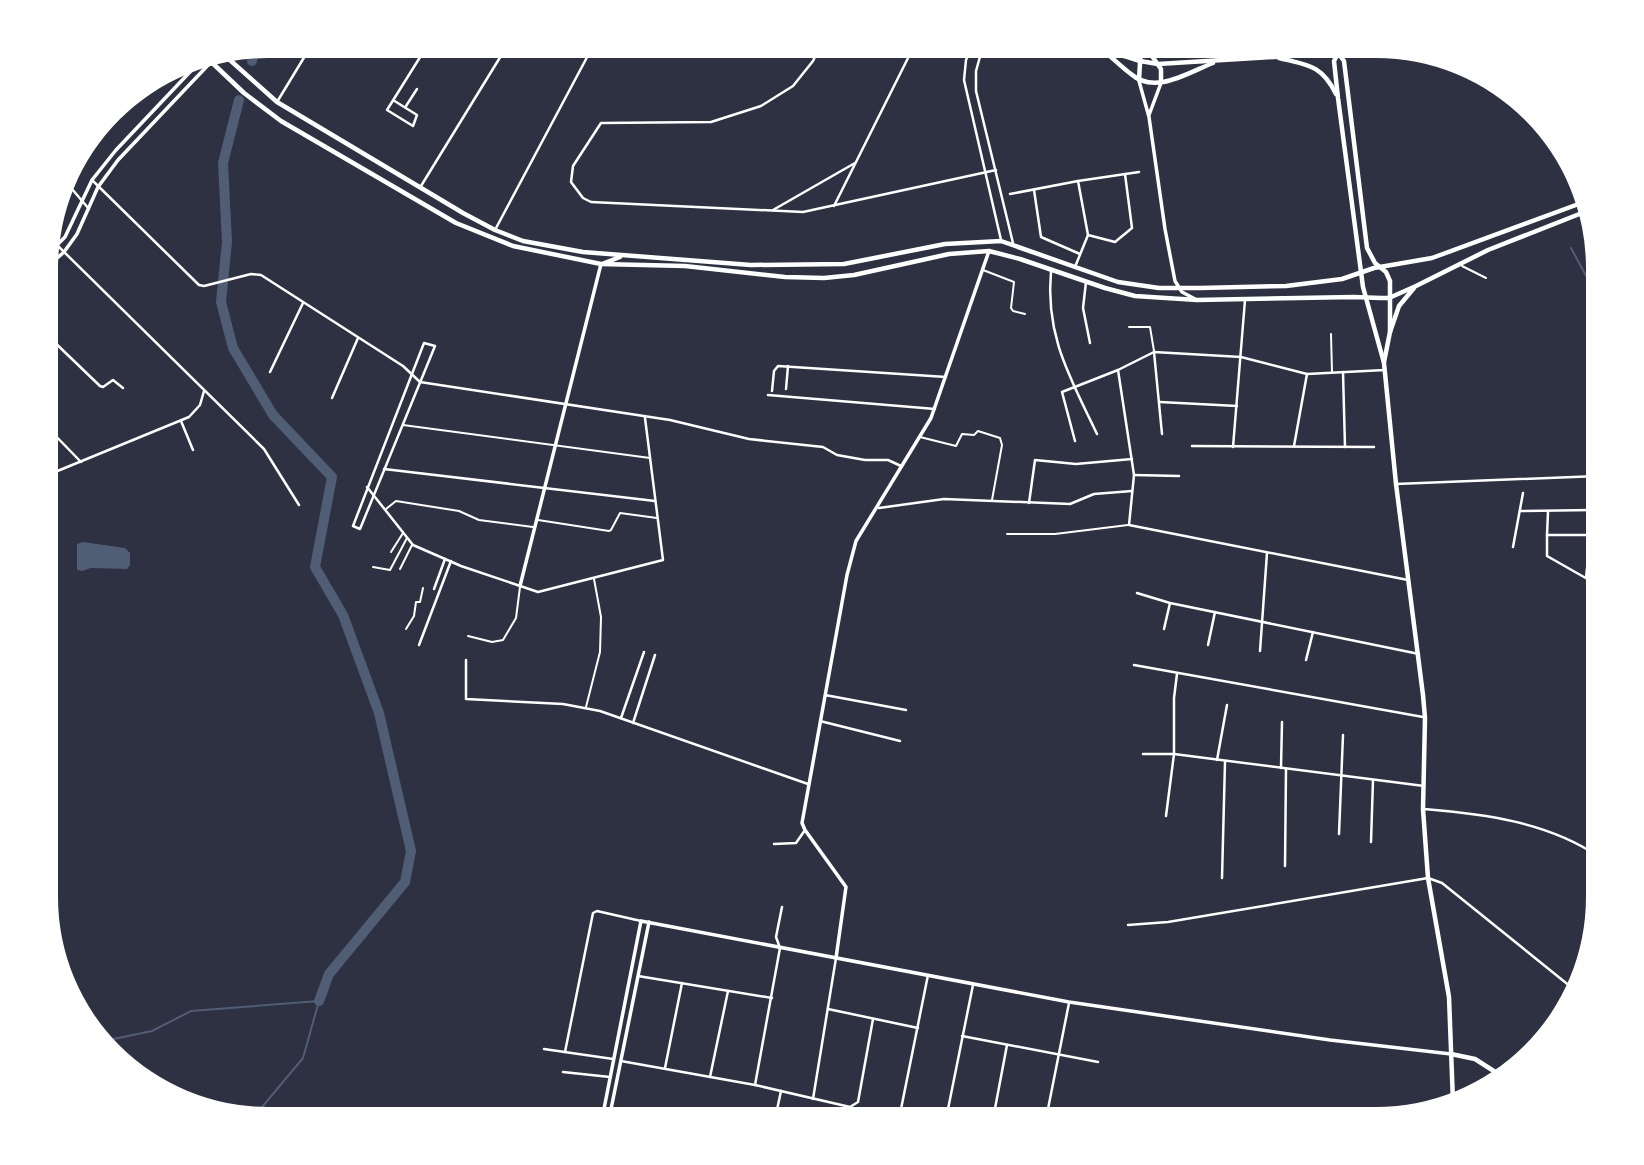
<svg xmlns="http://www.w3.org/2000/svg" width="1644" height="1165" font-family="Commissioner,sans-serif">
<style>
.water{fill:#4f5d75}
.lines{fill:none;stroke-linecap:round;stroke-linejoin:round}
.stream{stroke:#4f5d75;stroke-width:2}
.river{stroke:#4f5d75;stroke-width:10}
.service{stroke:#fff;stroke-width:2}
.minor{stroke:#fff;stroke-width:2.5}
.tertiary{stroke:#fff;stroke-width:3.5}
.secondary{stroke:#fff;stroke-width:4.5}
.primary{stroke:#fff;stroke-width:4.5}
</style>
<rect width="100%" height="100%" fill="#2d3142"/>
<path class="water" d="M83 542 125 548 130 553V565L127 569 91 568 82 571 77 570V544Z"/>
<g class="lines">
<g class="stream">
<path d="M1571 248 1598 298"/>
<path d="M104 1041 152 1031 191 1011 319 1001 303 1058 252 1119"/>
</g>
<g class="river">
<path d="M252 61 255 48"/>
<path d="M239 100 223 163 227 242 221 302 233 348 273 415 332 477 315 567 343 615 379 713 411 851 405 882 329 974 319 1001"/>
</g>
<g class="service">
<path d="M1462 266 1486 278"/>
<path d="M983 270 1014 282 1011 308 1013 311 1025 314"/>
<path d="M1129 327H1150L1154 351"/>
<path d="M1331 334 1332 372"/>
<path d="M403 425 650 458"/>
<path d="M920 437 956 446 962 434 974 435 978 431 1000 438 1002 445 992 500"/>
<path d="M386 509 396 501 459 511 479 520 533 527"/>
<path d="M538 520 609 531 611 530 620 513 657 518"/>
<path d="M1007 534H1055L1128 525"/>
<path d="M391 552 403 533"/>
<path d="M373 567 390 570 407 538"/>
<path d="M400 569 412 545"/>
<path d="M406 629 414 616 416 602H420L423 588"/>
<path d="M468 636 492 642 503 640 516 618 520 587"/>
<path d="M586 707 600 652 601 617 594 579"/>
</g>
<g class="minor">
<path d="M596 46 616 56"/>
<path d="M820 46 813 61 793 86 761 106 711 122 601 123 573 166 571 182 583 198 591 202 803 212 996 170"/>
<path d="M972 46 966 60 964 80 1001 240"/>
<path d="M983 46 976 71V91L1013 243"/>
<path d="M393 100 417 115 413 126 387 110 427 46"/>
<path d="M277 102 311 46"/>
<path d="M406 106 417 89"/>
<path d="M92 180 199 285 204 286 251 274 261 275 403 366 420 382 670 420 749 439 823 447 837 455 865 460H888L901 466"/>
<path d="M66 182 89 209"/>
<path d="M421 186 507 46"/>
<path d="M1034 190 1041 237 1080 254"/>
<path d="M1010 194 1078 181"/>
<path d="M834 206 914 46"/>
<path d="M773 210 855 163"/>
<path d="M495 230 593 46"/>
<path d="M1088 235 1115 242 1132 228 1125 174"/>
<path d="M58 246 264 449 299 505"/>
<path d="M1075 267 1088 235 1078 181 1139 172"/>
<path d="M1051 271C1045 336 1070 377 1097 434"/>
<path d="M1086 282 1083 308 1090 343"/>
<path d="M47 335 100 386 103 387 113 380 123 388"/>
<path d="M424 343 435 346 360 529 353 526Z"/>
<path d="M1154 352 1162 434"/>
<path d="M1118 370 1134 475 1129 525 1408 580"/>
<path d="M270 372 303 303"/>
<path d="M1343 372 1345 447"/>
<path d="M786 389 788 366"/>
<path d="M772 391 774 371 778 366 946 377"/>
<path d="M768 395 935 409"/>
<path d="M332 398 358 338"/>
<path d="M1160 402 1237 406"/>
<path d="M181 421 193 450"/>
<path d="M47 427 81 462"/>
<path d="M1075 441 1062 392 1118 370 1154 352 1241 357 1307 374 1385 370"/>
<path d="M1192 446 1374 447"/>
<path d="M1294 446 1307 374"/>
<path d="M1233 447 1245 300"/>
<path d="M384 469 655 501"/>
<path d="M55 472 189 417 200 405 204 391"/>
<path d="M1134 475 1179 476"/>
<path d="M1396 484 1598 476"/>
<path d="M367 487 413 545 461 566 538 592 663 560 645 418"/>
<path d="M1029 503 1035 460 1076 464 1132 459"/>
<path d="M879 508 944 499 1070 504 1094 494 1132 491"/>
<path d="M1520 511 1593 510"/>
<path d="M1548 512 1547 535H1591"/>
<path d="M1547 535V556L1598 585"/>
<path d="M1513 547 1523 493"/>
<path d="M1586 578 1597 477"/>
<path d="M434 589 445 559"/>
<path d="M1137 593 1170 603 1419 654"/>
<path d="M1164 629 1170 603"/>
<path d="M419 645 451 561"/>
<path d="M1208 645 1215 612"/>
<path d="M1260 651 1267 553"/>
<path d="M466 660V699L563 704 600 711 808 784"/>
<path d="M1306 660 1313 632"/>
<path d="M1134 665 1423 717"/>
<path d="M825 695 906 710"/>
<path d="M621 718 644 652"/>
<path d="M820 721 900 741"/>
<path d="M633 723 655 655"/>
<path d="M1143 754H1174L1424 786"/>
<path d="M1217 760 1227 705"/>
<path d="M1281 768 1282 722"/>
<path d="M1424 809C1485 814 1547 822 1598 856"/>
<path d="M1166 816 1174 754V698L1177 674"/>
<path d="M1339 834 1343 735"/>
<path d="M1371 842 1373 780"/>
<path d="M774 844 796 843 805 830"/>
<path d="M1285 866 1286 769"/>
<path d="M1222 878 1225 762"/>
<path d="M1128 925 1168 922 1428 878 1442 883 1576 991"/>
<path d="M638 976 772 998"/>
<path d="M828 1009 918 1028"/>
<path d="M962 1036 1098 1062"/>
<path d="M544 1049 613 1059"/>
<path d="M565 1052 593 913 597 911 641 921"/>
<path d="M621 1061 755 1085 850 1107 857 1119"/>
<path d="M665 1068 682 983"/>
<path d="M563 1072 610 1077"/>
<path d="M710 1077 728 991"/>
<path d="M755 1085 780 948 776 937 782 907"/>
<path d="M813 1099 836 958"/>
<path d="M850 1107 858 1102 873 1019"/>
<path d="M534 1111 578 1119"/>
<path d="M775 1119 781 1091"/>
<path d="M899 1119 928 975"/>
<path d="M946 1119 973 985"/>
<path d="M993 1119 1007 1045"/>
<path d="M1046 1119 1069 1003"/>
</g>
<g class="tertiary">
<path d="M1139 81 1149 117 1165 229 1175 281 1182 292 1195 299"/>
<path d="M1149 115 1161 83"/>
<path d="M47 255 65 237 92 180 116 150 205 56"/>
<path d="M47 267 64 252 77 234 98 187 118 160 211 62"/>
<path d="M520 586 601 264"/>
<path d="M836 958 846 887 805 830 802 823 847 575 856 541 931 418 989 251"/>
<path d="M602 1119 641 921 1069 1002 1330 1040 1451 1054"/>
<path d="M609 1119 649 922"/>
</g>
<g class="secondary">
<path d="M1097 46C1109 54 1119 65 1131 74 1155 95 1187 73 1213 63"/>
<path d="M1145 46 1161 69V82"/>
<path d="M1342 46 1334 61 1338 98 1363 287 1384 363 1396 484 1423 695 1425 718 1423 809 1428 878 1449 997 1453 1102"/>
<path d="M1103 49 1140 61 1158 64 1338 53 1356 46"/>
<path d="M1312 51H1331"/>
<path d="M1289 53 1325 46"/>
<path d="M1338 53 1344 61 1367 248 1375 263 1386 272 1390 281V332L1384 362"/>
<path d="M1124 56 1130 54 1140 46"/>
<path d="M1279 58C1308 65 1322 65 1336 94"/>
<path d="M1139 80 1141 46"/>
<path d="M1451 1054 1475 1059 1500 1075"/>
</g>
<g class="primary">
<path d="M222 53 277 102 463 213 495 230 523 241 583 252 751 265 844 264 945 244 1001 241 1118 282 1159 288H1200L1286 286 1342 279 1374 268 1432 258 1584 202"/>
<path d="M205 56 244 93 281 121 456 223 513 246 601 264 685 266 785 277 824 278 854 275 949 254 989 251 1020 259 1105 288 1135 296 1197 300 1354 297 1381 298H1389L1416 286 1488 250 1587 211"/>
<path d="M211 62 212 55"/>
<path d="M602 264 620 257"/>
<path d="M1390 332 1399 306 1414 288"/>
</g>
</g>
<path d="M0 0H1644V1165H0ZM268 58H1376A210 210 0 0 1 1586 268V897A210 210 0 0 1 1376 1107H268A210 210 0 0 1 58 897V268A210 210 0 0 1 268 58Z" fill="#fff" fill-rule="evenodd"/>
</svg>
